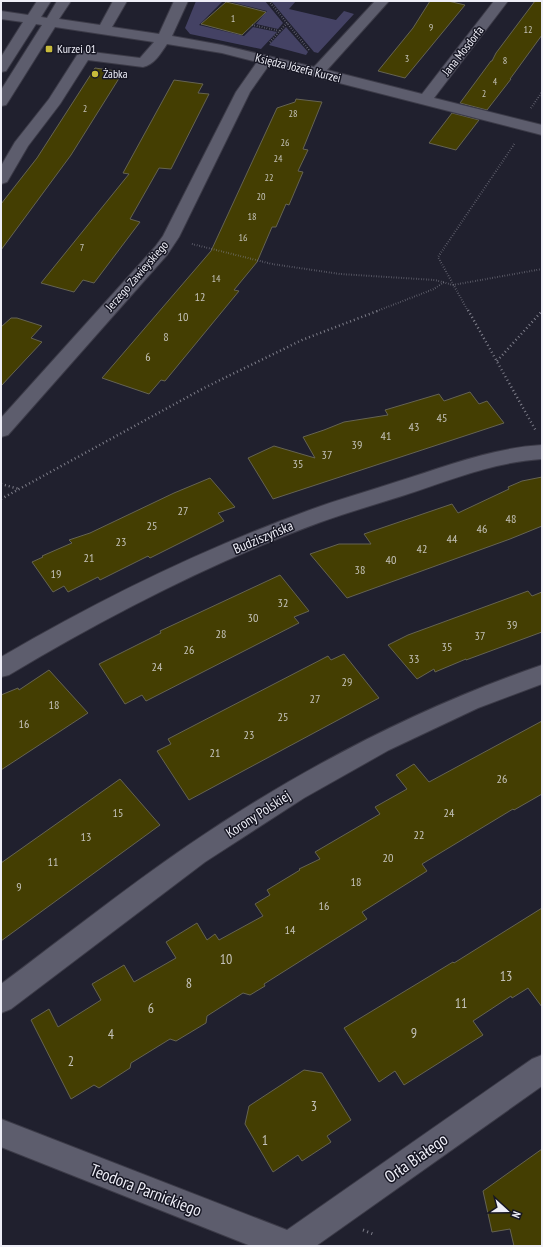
<svg xmlns="http://www.w3.org/2000/svg" width="543" height="1247" font-family="'PT Sans Narrow',sans-serif">
<style>
.green{fill:#444264}
.building{fill:#443e02;stroke:#656352}
.lines{fill:none;stroke-linecap:round;stroke-linejoin:round}
.minor-casing{stroke:#3c3b48;stroke-width:2}
.path-far2{stroke:#7f7f8b;stroke-width:2;stroke-dasharray:0.5 2;stroke-linecap:butt}
.path-far1{stroke:#7f7f8b;stroke-width:2.5;stroke-dasharray:1 3;stroke-linecap:butt}
.path{stroke:#7f7f8b;stroke-width:3;stroke-dasharray:1 3.5;stroke-linecap:butt}
.minor{fill:#5d5d6d;fill-rule:evenodd}
.poi-dot{fill:#c8bb3b;stroke:#171724;stroke-width:1.5}
.labels{text-anchor:middle;stroke-width:3;stroke-linejoin:round;paint-order:stroke}
.far-number-label{font-size:10px;fill:#c4c2ba}
.far-poi-label{font-size:12px;fill:#eeeef7;stroke:#171724;text-anchor:start}
.far-street-label{font-size:12px;fill:#eeeef7;stroke:#171724}
.number-label{font-size:12px;fill:#c4c2ba}
.street-label{font-size:14px;fill:#eeeef7;stroke:#171724}
.near-number-label{font-size:14px;fill:#c4c2ba}
.near-street-label{font-size:17px;fill:#eeeef7;stroke:#171724}
</style>
<rect width="100%" height="100%" fill="#20202e"/>
<g class="green">
<path d="M196 1H223L199 25 244 36 253 27 277 32 261 49 190 34 185 28Z"/>
<path d="M227 1H265L283 23 278 29 256 24 267 11Z"/>
<path d="M271 1H296L289 9 336 20 344 11 354 14 318 53 314 52Z"/>
<path d="M286 27 308 52 306 55 269 45Z"/>
</g>
<g class="building">
<path d="M430 1H448L465 5 405 78 378 71 413 28Z"/>
<path d="M535 1H542V35L510 79H511L487 110 460 103 491 61H492L496 53Z"/>
<path d="M226 2 239 5 266 12 242 35 201 24Z"/>
<path d="M95 68 123 72 71 155 1 250V204L37 158Z"/>
<path d="M174 80 203 84 198 93 209 94 171 169 159 168 130 219 140 222 94 283 83 280 74 292 41 283 129 174 123 173Z"/>
<path d="M296 99 322 102 303 149 308 150 298 171 303 172 289 205 286 204 276 227H272L257 262 234 290 239 291 165 381 161 380 149 394 102 378 211 251 277 108 295 102Z"/>
<path d="M452 113 479 120 456 150 429 143Z"/>
<path d="M11 318H17L42 326 31 338 42 342 1 386V327Z"/>
<path d="M470 392 479 404 487 401 504 423 273 499 248 458 274 446 315 458 303 437 324 430 344 422 388 415 385 410 439 394 444 401Z"/>
<path d="M542 477V526L510 539 347 598 310 554 339 544H371L364 534 452 504 458 513 509 489 508 487 522 481Z"/>
<path d="M210 478 235 507 218 513 224 521 150 558 148 556 100 580 98 577 68 592 64 586 53 592 32 562 43 557 42 556 72 543 69 540 90 533 174 493Z"/>
<path d="M280 575 309 611 294 617 299 623 146 701 142 695 125 704 99 664 161 633 160 631Z"/>
<path d="M528 591 532 596 542 592V632L466 660V659L435 672 434 669 417 679 388 645 408 635Z"/>
<path d="M344 654 379 698 189 800 157 751 171 744 168 739 328 656 331 660Z"/>
<path d="M49 670 88 713 1 770V695L18 688 19 690Z"/>
<path d="M542 721V794L514 810 513 809 422 864 427 871 362 912 367 919 264 984 265 986 250 995 243 993 207 1016 206 1023 176 1041 170 1039 131 1063 130 1068 99 1088 94 1085 71 1099 31 1020 49 1009 58 1027 101 1000 92 984 124 965 134 982 176 958 166 942 197 923 207 940 215 934 219 940 263 916 255 904 270 895 267 890 300 870 299 869 320 859 315 852 380 814 375 807 407 789 396 775 414 764 429 782Z"/>
<path d="M120 779 160 825 1 941V863Z"/>
<path d="M542 908V1007L528 988 512 998 511 996 473 1021 483 1035 404 1085 395 1071 379 1082 344 1028 453 962 454 963Z"/>
<path d="M304 1070 322 1073 351 1120 327 1136 331 1142 302 1161 298 1155 273 1172 245 1124 249 1106Z"/>
<path d="M542 1149V1246H514L510 1229 492 1232 483 1191Z"/>
</g>
<g class="lines">
<g class="minor-casing">
<g id="minor">
<path d="M37 1H51L41 17 47 18 57 1H71L59 19 100 25 113 1H127L112 27 159 34 174 1H188L172 36 222 45 314 67 375 1H389L327 70 422 94 494 1H508L434 98 542 125V135L269 65 250 92 179 237 167 255 8 435 1 437V418L155 247 163 236 236 92 257 62 222 53 167 44C161 53 154 65 143 67L88 60 60 104 28 146 7 182 1 184V166L15 142 49 99 79 52 84 51 140 58 154 42 55 27 8 102 6 105 1 106V90L42 25 36 24 6 71 1 72V57L23 22 1 19V11L28 15Z"/>
<path d="M542 445V459C494 462 450 480 405 495 377 504 349 512 321 522 212 562 109 615 9 675L1 677V657C99 600 200 550 307 511 336 500 366 492 396 482 444 467 491 448 542 445Z"/>
<path d="M542 665V684L478 708 389 750 304 798 205 862 11 1009 1 1013V984C63 938 124 889 187 846 297 771 416 708 542 665Z"/>
<path d="M542 1055V1086L316 1246H251L1 1147V1119L287 1230 532 1059Z"/>
</g>
</g>
<g class="path-far2">
<path d="M269 1 309 50"/>
<path d="M252 25 280 31"/>
<path d="M270 42 287 23"/>
<path d="M531 108 542 92"/>
<path d="M192 244 272 264 340 274 435 280 453 285 542 269"/>
<path d="M377 311 434 289 444 282"/>
<path d="M468 311 438 257 515 143"/>
</g>
<g class="path-far1">
<path d="M468 310 536 431"/>
<path d="M497 361 542 311"/>
<path d="M1 484 19 489"/>
<path d="M1 499 204 388 302 340 380 310"/>
</g>
<path class="path" d="M363 1230 373 1234"/>
<use href="#minor" class="minor"/>
</g>
<g class="poi-dot">
<rect x="45" y="45" width="8" height="8" rx="2"/>
<circle cx="95" cy="74" r="4"/>
</g>
<g class="labels">
<g class="far-number-label">
<text x="233" y="22">1</text>
<text x="431" y="31">9</text>
<text x="528" y="33">12</text>
<text x="407" y="62">3</text>
<text x="505" y="64">8</text>
<text x="495" y="85">4</text>
<text x="484" y="97">2</text>
<text x="85" y="112">2</text>
<text x="293" y="117">28</text>
<text x="285" y="146">26</text>
<text x="278" y="162">24</text>
<text x="269" y="181">22</text>
<text x="261" y="200">20</text>
<text x="252" y="220">18</text>
<text x="243" y="241">16</text>
<text x="82" y="251">7</text>
<text x="216" y="282">14</text>
</g>
<g class="far-poi-label">
<text x="57" y="53">Kurzei 01</text>
<text x="103" y="78">Żabka</text>
</g>
<g class="far-street-label">
<text transform="translate(463 51) rotate(-52)" y="4">Jana Mosdorfa</text>
<text transform="translate(298 68) rotate(14)" y="4">Księdza Józefa Kurzei</text>
<text transform="translate(137 276) rotate(-49)" y="4">Jerzego Zawieyskiego</text>
</g>
<g class="number-label">
<text x="200" y="301">12</text>
<text x="183" y="321">10</text>
<text x="166" y="341">8</text>
<text x="148" y="361">6</text>
<text x="442" y="422">45</text>
<text x="414" y="431">43</text>
<text x="386" y="440">41</text>
<text x="357" y="449">39</text>
<text x="327" y="459">37</text>
<text x="298" y="468">35</text>
<text x="183" y="515">27</text>
<text x="511" y="523">48</text>
<text x="152" y="530">25</text>
<text x="482" y="533">46</text>
<text x="452" y="543">44</text>
<text x="121" y="546">23</text>
<text x="422" y="553">42</text>
<text x="89" y="562">21</text>
<text x="391" y="564">40</text>
<text x="360" y="574">38</text>
<text x="56" y="578">19</text>
<text x="283" y="607">32</text>
<text x="253" y="622">30</text>
<text x="512" y="629">39</text>
<text x="221" y="638">28</text>
<text x="480" y="640">37</text>
<text x="447" y="651">35</text>
<text x="189" y="654">26</text>
<text x="414" y="663">33</text>
<text x="157" y="671">24</text>
<text x="347" y="686">29</text>
<text x="315" y="703">27</text>
<text x="54" y="709">18</text>
<text x="283" y="721">25</text>
<text x="24" y="728">16</text>
<text x="249" y="739">23</text>
<text x="215" y="757">21</text>
<text x="502" y="783">26</text>
<text x="118" y="817">15</text>
<text x="449" y="817">24</text>
<text x="419" y="839">22</text>
<text x="86" y="841">13</text>
<text x="388" y="862">20</text>
<text x="53" y="866">11</text>
<text x="356" y="886">18</text>
<text x="19" y="891">9</text>
<text x="324" y="910">16</text>
<text x="290" y="934">14</text>
</g>
<g class="street-label">
<text transform="translate(263 537) rotate(-23)" y="5">Budziszyńska</text>
<text transform="translate(258 814) rotate(-33)" y="5">Korony Polskiej</text>
</g>
<g class="near-number-label">
<text x="226" y="964">10</text>
<text x="506" y="981">13</text>
<text x="189" y="988">8</text>
<text x="461" y="1008">11</text>
<text x="151" y="1013">6</text>
<text x="414" y="1038">9</text>
<text x="111" y="1039">4</text>
<text x="71" y="1066">2</text>
<text x="314" y="1111">3</text>
<text x="265" y="1145">1</text>
</g>
<g class="near-street-label">
<text transform="translate(416 1158) rotate(-35)" y="6">Orła Białego</text>
<text transform="translate(146 1190) rotate(21)" y="6">Teodora Parnickiego</text>
</g>
</g>
<rect width="543" height="1247" fill="none" stroke="#eeeef7" stroke-width="4"/>
<g transform="translate(507 1211) rotate(111)" stroke="#171724" stroke-width="3" paint-order="stroke">
<path d="M0-3L7 15L0 10L-7 15Z" fill="#eeeef7"/>
<text y="-6" font-size="11" font-weight="bold" text-anchor="middle" fill="#eeeef7">N</text>
</g>
</svg>
